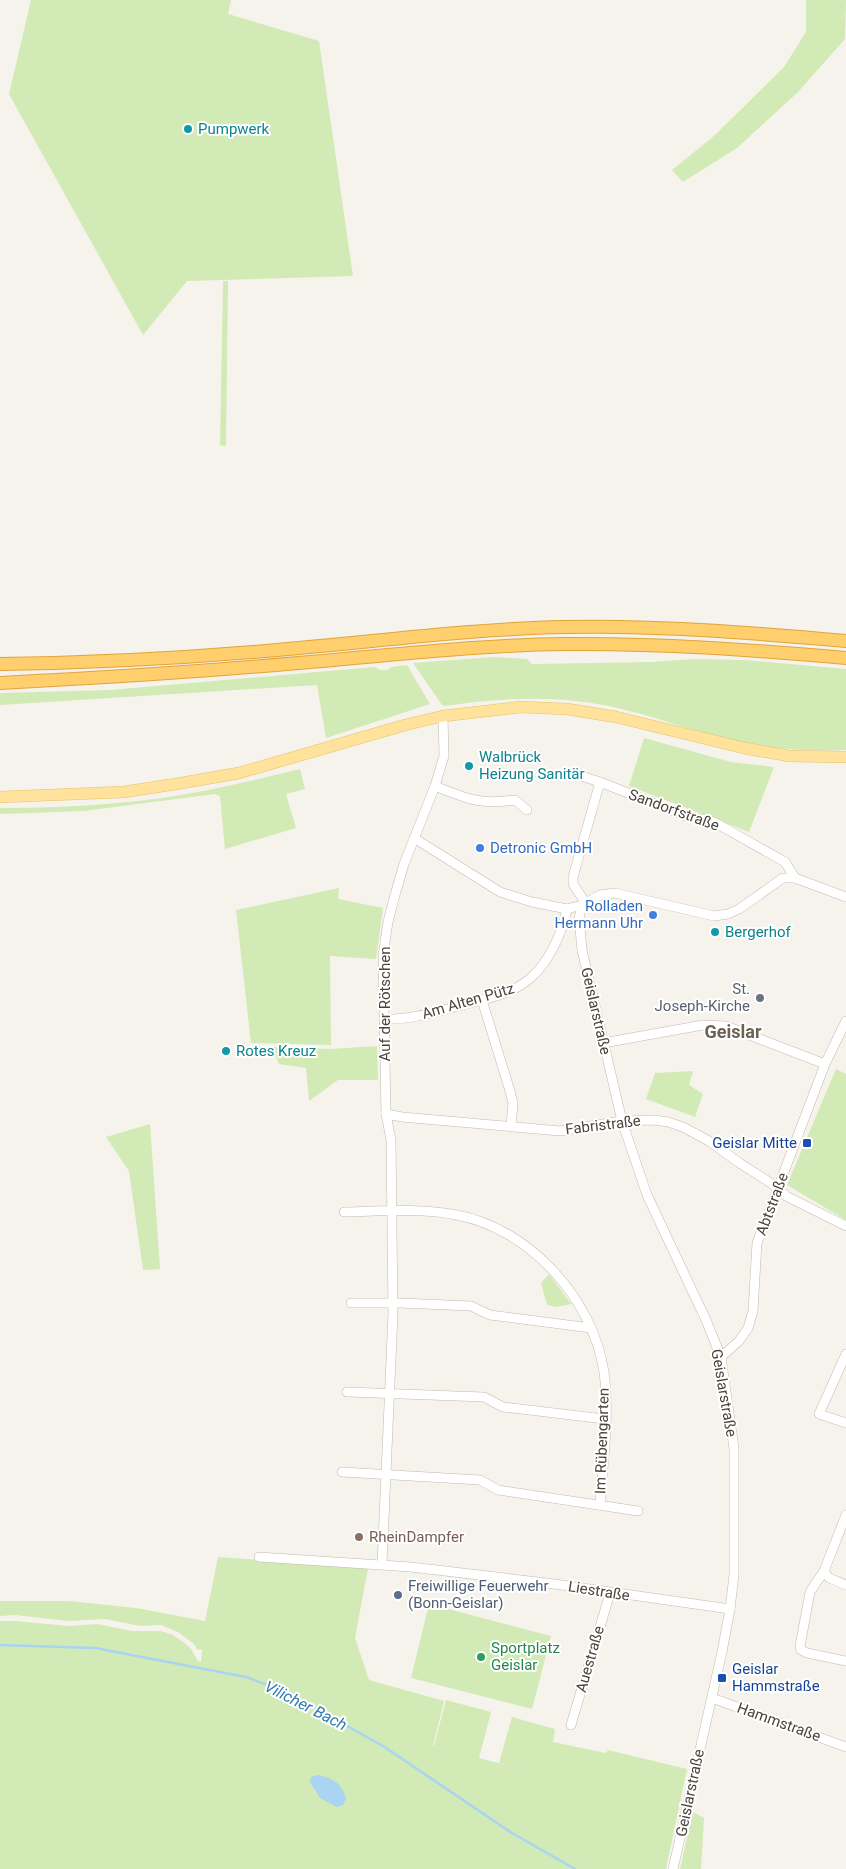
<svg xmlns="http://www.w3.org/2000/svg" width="846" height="1869" font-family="Roboto,sans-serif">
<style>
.green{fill:#d2eab5}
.water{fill:#a9d4f2}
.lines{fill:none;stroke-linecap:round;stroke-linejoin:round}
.stream{stroke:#a9d4f2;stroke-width:2.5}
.minor-casing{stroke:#c2bbae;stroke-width:10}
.major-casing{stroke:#e6c16a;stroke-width:12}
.highway-casing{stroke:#e0a43c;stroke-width:14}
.minor{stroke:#fff;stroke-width:9}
.major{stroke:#ffe39c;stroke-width:11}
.highway{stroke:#ffcf6e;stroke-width:12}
.culture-dot{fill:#0f9aa8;stroke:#fff;stroke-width:2}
.shop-dot{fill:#3f7fe0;stroke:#fff;stroke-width:2}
.worship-dot{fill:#6b7280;stroke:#fff;stroke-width:2}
.transit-dot{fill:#1a4fb4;stroke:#fff;stroke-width:2}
.education-dot{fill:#8d6e63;stroke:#fff;stroke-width:2}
.service-dot{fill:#5c6f8a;stroke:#fff;stroke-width:2}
.leisure-dot{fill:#2e9e5b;stroke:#fff;stroke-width:2}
.labels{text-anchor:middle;stroke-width:4;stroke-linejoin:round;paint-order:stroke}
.culture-label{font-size:15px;fill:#0d838f;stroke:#fff;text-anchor:start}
.street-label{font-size:15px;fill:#4b4439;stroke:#fff}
.shop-label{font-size:15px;fill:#366cbe;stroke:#fff;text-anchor:start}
.worship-label{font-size:15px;fill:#5b616d;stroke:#fff;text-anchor:end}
.transit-label{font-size:15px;fill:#164399;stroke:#fff;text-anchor:end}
.education-label{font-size:15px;fill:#785e54;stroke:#fff;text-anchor:start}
.service-label{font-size:15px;fill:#4e5e75;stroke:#fff;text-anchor:start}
.leisure-label{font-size:15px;fill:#27864d;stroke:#fff;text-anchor:start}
.water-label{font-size:16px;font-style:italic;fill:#2e7ab2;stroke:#fff}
.quarter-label{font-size:18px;font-weight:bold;fill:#6e6250;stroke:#fff}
</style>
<rect width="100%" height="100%" fill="#f6f3ec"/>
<g class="green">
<path d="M31 0H231L228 14 319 41 353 276 187 281 143 335 9 94Z"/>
<path d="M806 0H846L845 39 798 92 737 148 683 182 672 170 714 136 784 67 806 32Z"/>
<path d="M223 281H228L226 445 224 446 220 445Z"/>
<path d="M494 657 527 659 532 664 651 662 694 659 745 660 846 669V750C814 751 783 750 751 744 701 735 654 715 604 705 551 695 499 698 445 706L442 705 413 663Z"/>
<path d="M407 665 430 704 326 738 317 685 0 705V693L110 690 375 667 380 670H387L391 667Z"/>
<path d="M644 738 731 762 774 767 749 832 629 786Z"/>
<path d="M300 769 305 789 286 794 296 828 225 849 220 796 215 794 84 811 0 814V808C55 808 109 805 163 798 209 791 255 780 300 769Z"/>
<path d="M339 888 338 899 383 908 376 959 330 956 331 1045 251 1043 236 910Z"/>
<path d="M377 1046 378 1080H338L309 1101 306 1068 279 1064 272 1047 331 1049Z"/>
<path d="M836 1069 846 1074V1220L787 1185Z"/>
<path d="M693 1071 689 1085 703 1094 695 1117 646 1099 655 1073Z"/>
<path d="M150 1124 160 1269 143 1270 129 1171 106 1137Z"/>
<path d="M549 1274 571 1304 557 1307 547 1305 541 1283Z"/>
<path d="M218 1557 368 1568 355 1638 369 1680 444 1701 433 1746H434L446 1700 491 1712 479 1758 528 1771 499 1763 512 1717 555 1729 553 1742 606 1753 608 1750 687 1769 666 1869H0V1621H14L69 1626 97 1624 132 1631H161L173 1635 187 1645 191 1649 198 1661 201 1662 202 1649 198 1650 194 1644 178 1632 161 1625 140 1626 105 1619 69 1621 15 1615 0 1616V1601H69L136 1608 205 1621Z"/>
<path d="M429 1604 551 1636 532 1709 411 1678Z"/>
<path d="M693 1812 704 1818 701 1869H680Z"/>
</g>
<path class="water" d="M318 1775C333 1778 343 1784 346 1799L343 1805 337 1807 320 1798 310 1782 311 1777Z"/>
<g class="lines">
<path class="stream" d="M0 1645 95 1648 246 1677 286 1692 383 1746 512 1833 575 1869"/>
<g class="minor-casing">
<g id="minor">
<path d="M569 772 600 782 686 816 714 822 785 862 795 878"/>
<path d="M435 786C467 799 480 805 515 800L527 810"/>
<path d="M414 838 500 892 532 902 567 909 582 905 600 895 615 893 714 916 728 914 739 909 783 878H795L846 897"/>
<path d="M585 902 573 884V877L600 782"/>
<path d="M582 905 579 918 582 950 622 1121 647 1195 706 1320 721 1357 734 1448V1575L730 1609 722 1652 673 1869"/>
<path d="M482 1000 510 1091 513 1103 511 1126"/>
<path d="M384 1019C408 1020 432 1013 455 1007 477 1001 501 997 521 985 546 970 561 937 567 909"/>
<path d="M603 1043 703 1025 726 1026 825 1064"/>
<path d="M386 1114 402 1117 560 1131 622 1121 654 1120 668 1122 683 1127 709 1141 741 1164 771 1183 786 1196 846 1226"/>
<path d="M344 1212C381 1211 420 1208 457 1215 530 1229 593 1299 604 1372 610 1416 603 1461 600 1505"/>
<path d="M351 1303H400L471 1306 490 1315 591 1328"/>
<path d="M846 1354 819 1414 846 1423"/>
<path d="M721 1357 739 1341 748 1328 753 1311 757 1243 825 1064 846 1021"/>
<path d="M347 1392 484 1397 503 1407 605 1419"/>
<path d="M342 1472 480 1480 498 1490 638 1511"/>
<path d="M846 1515 824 1571 829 1578 846 1585"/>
<path d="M259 1557 411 1567 547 1583 730 1609"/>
<path d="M382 1564 393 1314 391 1140 386 1114 383 955 388 922 395 895 404 864 435 786 444 756 443 716"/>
<path d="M824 1571 810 1592 800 1646 801 1650 807 1653 846 1661"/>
<path d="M712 1698 846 1747"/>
<path d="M571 1725 610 1593"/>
</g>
</g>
<g class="major-casing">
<path id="major" d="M0 797 124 792 182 783 239 773 405 725 443 716 521 707 567 709 616 717 744 748 789 756 846 757"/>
</g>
<g class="highway-casing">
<g id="highway">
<path d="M0 664C92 663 185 658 277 650 373 642 469 629 565 627 659 625 753 633 846 641"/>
<path d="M0 683C99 678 198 672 298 663 386 656 476 645 565 644 659 643 752 650 846 658"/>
</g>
</g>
<use href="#minor" class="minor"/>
<use href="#major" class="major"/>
<use href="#highway" class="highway"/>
</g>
<g class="culture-dot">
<circle cx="188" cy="129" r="5"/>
<circle cx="469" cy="766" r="5"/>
<circle cx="715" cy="932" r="5"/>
<circle cx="226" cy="1051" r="5"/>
</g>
<g class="shop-dot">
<circle cx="480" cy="848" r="5"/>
<circle cx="653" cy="915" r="5"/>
</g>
<circle class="worship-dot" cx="760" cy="998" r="5"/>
<g class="transit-dot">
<rect x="802" y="1138" width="10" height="10" rx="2.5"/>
<rect x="717" y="1673" width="10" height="10" rx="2.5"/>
</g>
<circle class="education-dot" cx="359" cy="1537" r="5"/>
<circle class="service-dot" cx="398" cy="1595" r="5"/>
<circle class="leisure-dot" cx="481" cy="1657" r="5"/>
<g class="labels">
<g class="culture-label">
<text x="198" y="134">Pumpwerk</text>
<text x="479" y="762">Walbrück<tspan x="479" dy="17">Heizung Sanitär</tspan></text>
<text x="725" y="937">Bergerhof</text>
<text x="236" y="1056">Rotes Kreuz</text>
</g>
<g class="street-label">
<text transform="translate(674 810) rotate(20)" y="5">Sandorfstraße</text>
<text transform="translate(468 1001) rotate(-16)" y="5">Am Alten Pütz</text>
<text transform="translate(385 1004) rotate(-90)" y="5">Auf der Rötschen</text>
<text transform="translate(596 1011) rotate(77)" y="5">Geislarstraße</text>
<text transform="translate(603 1125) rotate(-7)" y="5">Fabristraße</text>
<text transform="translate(772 1204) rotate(-69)" y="5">Abtstraße</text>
<text transform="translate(724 1393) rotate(80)" y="5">Geislarstraße</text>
<text transform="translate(602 1441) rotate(-88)" y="5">Im Rübengarten</text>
<text transform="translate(599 1591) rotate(9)" y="5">Liestraße</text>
<text transform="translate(590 1659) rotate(-74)" y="5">Auestraße</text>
<text transform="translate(779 1722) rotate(20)" y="5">Hammstraße</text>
<text transform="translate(690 1793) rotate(-78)" y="5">Geislarstraße</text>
</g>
<g class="shop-label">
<text x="490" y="853">Detronic GmbH</text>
<text x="643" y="911" text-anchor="end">Rolladen<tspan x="643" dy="17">Hermann Uhr</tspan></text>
</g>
<g class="worship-label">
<text x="750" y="994">St.<tspan x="750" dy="17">Joseph-Kirche</tspan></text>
</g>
<g class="transit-label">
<text x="797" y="1148">Geislar Mitte</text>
<text x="732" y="1674" text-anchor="start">Geislar<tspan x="732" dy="17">Hammstraße</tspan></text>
</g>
<g class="education-label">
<text x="369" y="1542">RheinDampfer</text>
</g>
<g class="service-label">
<text x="408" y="1591">Freiwillige Feuerwehr<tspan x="408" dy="17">(Bonn-Geislar)</tspan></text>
</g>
<g class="leisure-label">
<text x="491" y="1653">Sportplatz<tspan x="491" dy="17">Geislar</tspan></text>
</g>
<g class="water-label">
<text transform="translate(306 1705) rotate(27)" y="6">Vilicher Bach</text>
</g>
<g class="quarter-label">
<text x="733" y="1038">Geislar</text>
</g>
</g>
</svg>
